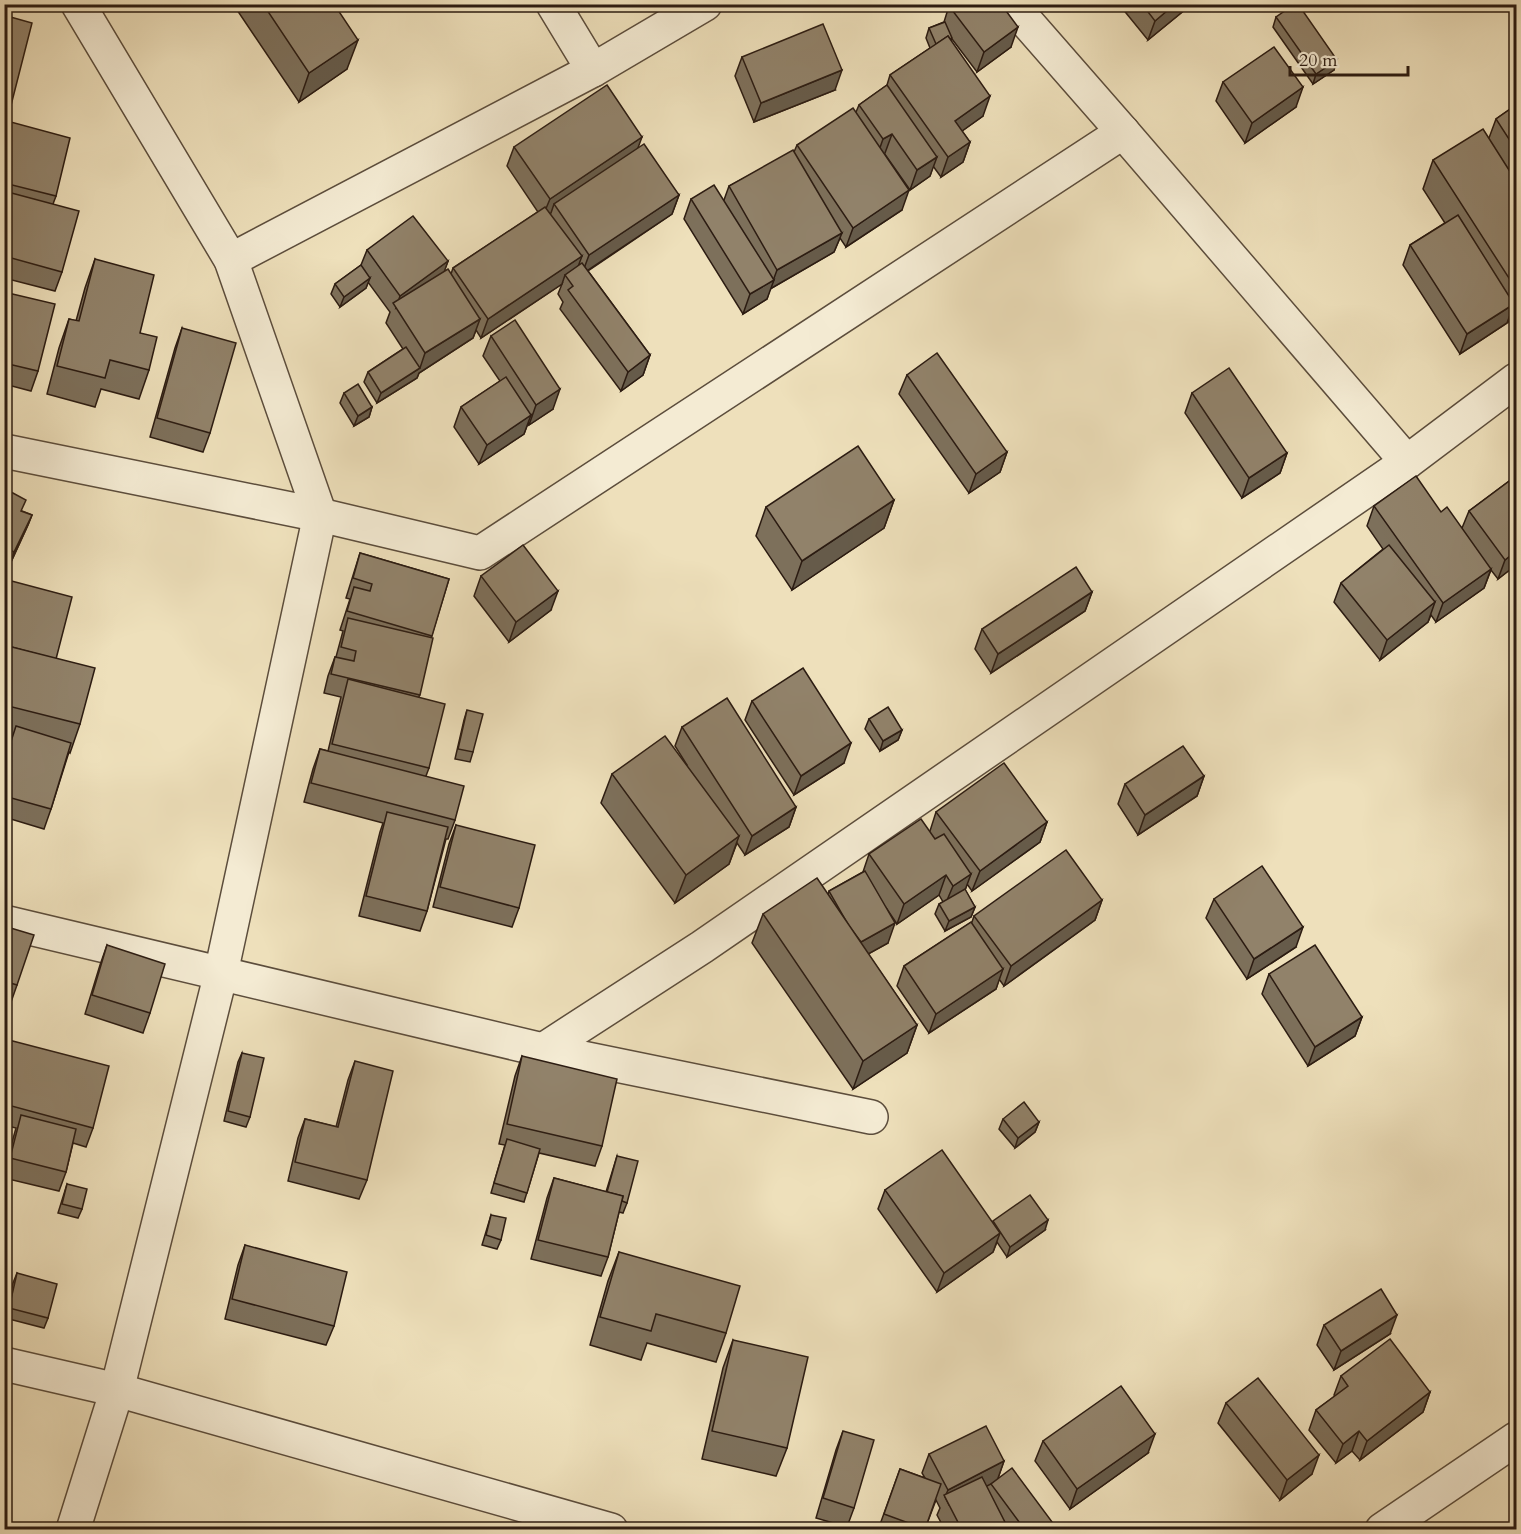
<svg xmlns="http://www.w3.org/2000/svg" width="1521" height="1534" font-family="Cardo,serif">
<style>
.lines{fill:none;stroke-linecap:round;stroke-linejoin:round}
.minor-casing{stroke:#5c4d3c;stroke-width:36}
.minor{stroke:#f4ebd3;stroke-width:33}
.wall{fill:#7d705b;stroke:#2c1c12;stroke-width:1.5}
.shaded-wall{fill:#665b4a;stroke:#2c1c12;stroke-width:1.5}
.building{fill:#91826a;stroke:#2c1c12;stroke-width:1.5}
</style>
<rect width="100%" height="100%" fill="#eee0bb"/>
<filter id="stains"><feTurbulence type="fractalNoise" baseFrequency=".00333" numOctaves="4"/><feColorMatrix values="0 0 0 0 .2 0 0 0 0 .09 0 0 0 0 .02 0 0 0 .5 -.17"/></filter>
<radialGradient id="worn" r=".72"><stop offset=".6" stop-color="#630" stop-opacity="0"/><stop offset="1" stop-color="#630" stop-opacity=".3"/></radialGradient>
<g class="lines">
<g class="minor-casing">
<g id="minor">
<path d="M553 4 593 70"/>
<path d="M1011 4 1123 132 1407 462"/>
<path d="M231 260 593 70 705 4"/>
<path d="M4 451 320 515 480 553 1123 132"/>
<path d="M4 922 543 1050 871 1117"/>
<path d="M543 1050 702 947 1407 462 1516 380"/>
<path d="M4 1364 117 1390 611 1530"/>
<path d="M73 1530 117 1390 221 973 320 515 231 260 78 4"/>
<path d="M1382 1530 1516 1439"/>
</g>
</g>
<use href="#minor" class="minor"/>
</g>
<g class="wall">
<path d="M233 4H334L347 69 299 102Z"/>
<path d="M1123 4H1192L1148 40 1122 8Z"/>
<path d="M949 6 1011 47 977 72 952 39 951 41 983 116 962 131 970 142 963 162 941 177 933 166 930 176 910 190 884 153 902 210 846 247 840 238 834 252 770 289 767 299 743 314 684 219 691 199 724 200 729 186 794 152 797 145 856 112 859 105 887 85 890 75 930 48 926 38 929 28 944 22Z"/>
<path d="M7 16V121L56 196 53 204 62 272 55 291 4 278V22Z"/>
<path d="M1276 17 1334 70 1313 84 1273 27Z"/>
<path d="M742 57 835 90 754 122 735 76Z"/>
<path d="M1223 82 1296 107 1245 143 1216 101Z"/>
<path d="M1516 105V321L1511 325 1508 321 1507 323 1460 354 1403 265 1410 245 1445 223 1423 189 1433 160 1489 138 1496 119Z"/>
<path d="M514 147 638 149 679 195 672 214 588 271 650 355 643 375 621 391 560 309 563 302 558 294 562 284 481 338 476 330 473 338 419 373 417 378 377 403 364 382 368 372 403 349 386 323 390 312 368 282 366 288 340 307 331 294 335 284 361 265 367 250 448 261 444 271 451 274 453 268 538 212 507 166Z"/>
<path d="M95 259 140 333 149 370 139 399 101 389 95 407 47 394 59 348 69 319 76 321 85 288Z"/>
<path d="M4 292 38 371 31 391 4 384Z"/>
<path d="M182 328 210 433 203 452 150 437 175 348Z"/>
<path d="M491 336 553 409 529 425 528 423 524 434 479 464 454 427 461 407 500 381 483 356Z"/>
<path d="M907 375 1007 452 1000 472 969 493 899 394Z"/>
<path d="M344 393 372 407 369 417 354 426 340 403Z"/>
<path d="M1192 393 1287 453 1280 473 1242 498 1185 413Z"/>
<path d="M1516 476V565L1498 579 1491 570 1484 588 1436 622 1431 615 1428 622 1380 660 1334 602 1341 583 1383 549 1367 526 1374 506 1441 512 1462 528 1469 511Z"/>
<path d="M894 500 884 528 792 590 756 536 766 507Z"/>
<path d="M4 507 22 511 32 515 28 525 11 562 4 559Z"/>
<path d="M360 553 449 579 431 638 419 697 429 768 426 776 455 820 448 839H446L427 911 420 931 359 916 380 832 383 823 304 802 313 769 320 749 328 751 341 697 324 693 328 676 335 657H336L343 631 340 630 350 599 346 598Z"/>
<path d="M481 576 551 610 509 642 474 596Z"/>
<path d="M4 579 56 659 80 724 70 753 69 752 51 809 44 829 4 817V759L12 738 4 736Z"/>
<path d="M1092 592 1085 611 991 673 975 649 982 629Z"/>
<path d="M752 701 844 763 794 795 745 720Z"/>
<path d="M467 710 473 752 470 762 455 759 464 720Z"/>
<path d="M869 719 902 730 898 740 880 751 865 729Z"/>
<path d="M682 727 796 807 789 827 745 855 737 843 729 864 675 903 601 803 612 774 687 765 675 746Z"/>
<path d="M1204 776 1197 796 1138 835 1118 804 1125 784Z"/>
<path d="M936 812 1047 822 1040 842 972 891 967 884 965 890 975 907 971 917 945 931 935 914 939 904 943 902 939 895 897 924 887 909 888 943 868 954 917 1025 907 1053 853 1089 752 943 763 914 828 895 829 891 863 872 869 854 930 831Z"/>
<path d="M456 825 519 908 512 927 433 907 449 844Z"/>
<path d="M1214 899 1296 947 1247 979 1206 918Z"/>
<path d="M1102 900 1095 920 1004 986 999 979 996 989 929 1033 897 986 904 966 972 922 974 916Z"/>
<path d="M4 926 17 985 10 1005 8 1004 4 1022Z"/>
<path d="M107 945 150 1013 143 1033 85 1014 100 965Z"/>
<path d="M1269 974 1362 1017 1355 1036 1308 1066 1262 994Z"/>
<path d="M4 1041 93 1128 86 1147 73 1143 66 1172 59 1191 4 1178V1171L16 1128 4 1125Z"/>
<path d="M242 1053 250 1117 246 1127 224 1121 238 1062Z"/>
<path d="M522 1056 602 1146 595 1166 539 1153 524 1202 491 1193 505 1145 499 1144 515 1076Z"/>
<path d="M355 1061 367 1180 359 1199 288 1181 298 1138 305 1119 336 1127 348 1080Z"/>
<path d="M1003 1119 1039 1122 1035 1132 1015 1148 999 1129Z"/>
<path d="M617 1156 627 1203 623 1213 619 1212 608 1257 601 1276 531 1259 547 1198 554 1178 606 1192Z"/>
<path d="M67 1184 82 1209 78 1218 58 1213Z"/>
<path d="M885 1190 993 1222 1045 1230 1007 1257 997 1242 993 1252 937 1292 878 1209Z"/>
<path d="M491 1215 501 1240 497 1249 482 1245Z"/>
<path d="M245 1245 334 1326 326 1345 225 1319 238 1265Z"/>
<path d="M619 1252 726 1333 716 1362 647 1343 641 1360 590 1345 608 1281Z"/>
<path d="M17 1273 48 1318 44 1328 5 1318 13 1283Z"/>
<path d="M1324 1325 1390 1334 1334 1370 1317 1345Z"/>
<path d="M733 1340 787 1448 776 1476 702 1459 723 1368Z"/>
<path d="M1341 1376 1430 1392 1423 1412 1360 1460 1352 1451 1336 1463 1309 1430 1316 1410 1335 1396 1334 1395Z"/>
<path d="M1226 1403 1312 1474 1280 1500 1218 1423Z"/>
<path d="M843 1431 854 1508 847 1527 816 1518 836 1450Z"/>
<path d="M1043 1441 1148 1453 1070 1509 1035 1461Z"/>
<path d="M929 1454 1004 1461 998 1478 1058 1530H945L937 1515 940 1508 936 1500 925 1529 878 1530 900 1469 925 1478 922 1473Z"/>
</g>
<g class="shaded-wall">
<path d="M1175 4H1192L1148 40 1155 21Z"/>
<path d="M1018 27 1011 47 977 72 984 52Z"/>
<path d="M358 40 347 69 299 102 309 73Z"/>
<path d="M1337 60 1334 70 1313 84 1316 74Z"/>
<path d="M842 70 835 90 754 122 761 103Z"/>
<path d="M1303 87 1296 107 1245 143 1252 123Z"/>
<path d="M990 96 983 116 948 141 955 121Z"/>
<path d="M892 134 885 153 876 159 883 139Z"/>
<path d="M642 137 635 156 554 204 551 213 542 218 550 199Z"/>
<path d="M970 142 963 162 941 177 948 157Z"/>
<path d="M937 157 930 176 910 190 917 170Z"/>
<path d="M909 190 902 210 846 247 853 228Z"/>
<path d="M679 195 672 214 582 274 589 255Z"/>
<path d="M842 233 834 252 770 289 777 270Z"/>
<path d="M582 256 575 275H565L562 284 481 338 488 319Z"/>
<path d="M448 261 441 281 396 308 400 296Z"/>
<path d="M370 278 366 288 340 307 344 297Z"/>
<path d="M774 280 767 299 743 314 750 294Z"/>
<path d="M1514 304 1507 323 1460 354 1467 334Z"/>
<path d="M1516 310V321L1511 325Z"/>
<path d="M480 319 473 338 419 373 417 378 377 403 381 393 420 368 425 353Z"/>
<path d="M650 355 643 375 621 391 628 372Z"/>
<path d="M560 389 553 409 529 425 536 405Z"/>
<path d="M372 407 369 417 354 426 358 416Z"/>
<path d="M531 415 524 434 479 464 487 445Z"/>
<path d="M1007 452 1000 472 969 493 976 474Z"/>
<path d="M1287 453 1280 473 1242 498 1249 478Z"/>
<path d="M894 500 884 528 792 590 802 561Z"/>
<path d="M32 515 28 525 11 562 14 552Z"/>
<path d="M1516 551V565L1498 579 1505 560Z"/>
<path d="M1491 569 1484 588 1436 622 1443 603Z"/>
<path d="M558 591 551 610 509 642 516 622Z"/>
<path d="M1092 592 1085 611 991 673 998 654Z"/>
<path d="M1435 602 1428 622 1380 660 1387 640Z"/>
<path d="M902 730 898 740 880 751 883 741Z"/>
<path d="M851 743 844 763 794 795 801 776Z"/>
<path d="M1204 776 1197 796 1138 835 1145 815Z"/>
<path d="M796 807 789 827 745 855 752 836Z"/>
<path d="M1047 822 1040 842 972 891 980 871Z"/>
<path d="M739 836 729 864 675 903 686 875Z"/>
<path d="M971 874 964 893 945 905 953 886Z"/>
<path d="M946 875 939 895 897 924 904 904Z"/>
<path d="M1102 900 1095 920 1004 986 1011 966Z"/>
<path d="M975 907 971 917 945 931 949 921Z"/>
<path d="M895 923 888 943 852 963 859 943Z"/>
<path d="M1303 927 1296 947 1247 979 1254 959Z"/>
<path d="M1003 969 996 989 929 1033 936 1014Z"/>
<path d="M1362 1017 1355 1036 1308 1066 1315 1047Z"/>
<path d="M917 1025 907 1053 853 1089 863 1061Z"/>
<path d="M1039 1122 1035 1132 1015 1148 1018 1138Z"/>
<path d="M1048 1220 1045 1230 1007 1257 1010 1247Z"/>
<path d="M1000 1233 993 1252 937 1292 944 1273Z"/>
<path d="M1397 1315 1390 1334 1334 1370 1341 1351Z"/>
<path d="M1430 1392 1423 1412 1360 1460 1367 1441Z"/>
<path d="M1359 1431 1352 1451 1336 1463 1343 1444Z"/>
<path d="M1155 1434 1148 1453 1070 1509 1077 1489Z"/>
<path d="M1319 1455 1312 1474 1280 1500 1287 1480Z"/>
<path d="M1004 1461 997 1481 949 1505 945 1497 948 1490Z"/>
</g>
<g class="building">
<path d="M263 4H334L358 40 309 73Z"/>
<path d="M952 4H1001L1018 27 984 52 949 6Z"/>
<path d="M1142 4H1175L1155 21Z"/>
<path d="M1295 4H1298L1337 60 1316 74 1276 17Z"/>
<path d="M7 16 32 23 7 121 70 138 56 196 4 183V24Z"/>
<path d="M945 22 952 38 950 39 948 36 936 44 929 28Z"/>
<path d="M823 24 842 70 761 103 742 57Z"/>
<path d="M948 36 990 96 955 121 970 142 948 157 890 75Z"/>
<path d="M1274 47 1303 87 1252 123 1223 82Z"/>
<path d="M607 85 642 137 550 199 514 147Z"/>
<path d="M887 85 937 157 917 170 892 134 883 139 859 105Z"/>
<path d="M1516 105V150L1496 119Z"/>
<path d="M853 108 909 190 853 228 797 145Z"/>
<path d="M1483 129 1516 181V289L1433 160Z"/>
<path d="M644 144 679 195 589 255 554 204Z"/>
<path d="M793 150 842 233 777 270 729 186Z"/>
<path d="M714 185 774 280 750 294 691 199Z"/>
<path d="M4 191 79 211 62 272 4 256Z"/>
<path d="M545 207 582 256 488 319 453 268Z"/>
<path d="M1458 215 1514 304 1467 334 1410 245Z"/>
<path d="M413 216 448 261 400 296 367 250Z"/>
<path d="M95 259 154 275 140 333 157 337 149 370 110 360 105 378 57 366 69 319 79 321Z"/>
<path d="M582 263 650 355 628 372 568 290 573 286 565 275Z"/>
<path d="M361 265 370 278 344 297 335 284Z"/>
<path d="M448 269 480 319 425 353 393 303Z"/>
<path d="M4 292 55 304 38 371 4 363Z"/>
<path d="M515 320 560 389 536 405 491 336Z"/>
<path d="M182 328 236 343 210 433 157 418Z"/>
<path d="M406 347 420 368 381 393 368 372Z"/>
<path d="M937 353 1007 452 976 474 907 375Z"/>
<path d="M1229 368 1287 453 1249 478 1192 393Z"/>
<path d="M506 377 531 415 487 445 461 407Z"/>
<path d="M358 384 372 407 358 416 344 393Z"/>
<path d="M858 446 894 500 802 561 766 507Z"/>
<path d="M1416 476 1441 512 1447 507 1491 569 1443 603 1374 506Z"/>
<path d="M1516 476V551L1505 560 1469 511Z"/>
<path d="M11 492 26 500 21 511 32 515 14 552 4 547V507Z"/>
<path d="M523 545 558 591 516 622 481 576Z"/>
<path d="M1389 545 1435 602 1387 640 1341 583Z"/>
<path d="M360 553 449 579 432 636 347 611 354 587 370 591 372 584 353 578Z"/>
<path d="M1076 567 1092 592 998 654 982 629Z"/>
<path d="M4 579 72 597 56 659 4 645Z"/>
<path d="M348 618 433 638 420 695 331 674 335 657 354 661 356 651 341 647Z"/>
<path d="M4 645 95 668 80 724 4 705Z"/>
<path d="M803 668 851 743 801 776 752 701Z"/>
<path d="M348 679 445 704 429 768 332 744Z"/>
<path d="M727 698 796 807 752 836 682 727Z"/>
<path d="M888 707 902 730 883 741 869 719Z"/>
<path d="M467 710 483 714 473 752 458 749Z"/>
<path d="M16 726 71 743 51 809 4 796V763Z"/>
<path d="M665 736 739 836 686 875 612 774Z"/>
<path d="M1183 746 1204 776 1145 815 1125 784Z"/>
<path d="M320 749 464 786 455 820 311 783Z"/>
<path d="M1004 763 1047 822 980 871 936 812Z"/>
<path d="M387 812 448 827 427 911 366 896Z"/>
<path d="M921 819 935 839 944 834 971 874 953 886 946 875 904 904 869 854Z"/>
<path d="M456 825 535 845 519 908 440 887Z"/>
<path d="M1066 850 1102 900 1011 966 974 916Z"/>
<path d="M1262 866 1303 927 1254 959 1214 899Z"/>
<path d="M865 871 895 923 861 942 849 926 829 891Z"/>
<path d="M817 878 917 1025 863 1061 763 914Z"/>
<path d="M965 889 975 907 949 921 939 904Z"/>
<path d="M971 922 1003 969 936 1014 904 966Z"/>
<path d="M4 926 34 935 17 985 4 981Z"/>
<path d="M107 945 165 964 150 1013 92 995Z"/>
<path d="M1315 945 1362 1017 1315 1047 1269 974Z"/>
<path d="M4 998 9 1000 4 1022Z"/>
<path d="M5 1039 109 1066 93 1128 4 1104Z"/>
<path d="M242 1053 264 1058 250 1117 228 1111Z"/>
<path d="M522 1056 617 1079 602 1146 507 1124Z"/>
<path d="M355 1061 393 1071 367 1180 295 1162 305 1119 338 1127Z"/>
<path d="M1024 1102 1039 1122 1018 1138 1003 1119Z"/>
<path d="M21 1115 76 1129 66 1172 10 1158Z"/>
<path d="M507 1139 540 1149 527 1193 494 1183Z"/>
<path d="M942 1150 1000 1233 944 1273 885 1190Z"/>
<path d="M617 1156 638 1161 627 1203 622 1201 623 1196 607 1192Z"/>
<path d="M554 1178 623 1196 608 1257 538 1240Z"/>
<path d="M67 1184 87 1189 82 1209 62 1204Z"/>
<path d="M1030 1195 1048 1220 1010 1247 993 1221Z"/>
<path d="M491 1215 506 1218 501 1240 486 1235Z"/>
<path d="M245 1245 347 1272 334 1326 232 1299Z"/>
<path d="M619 1252 740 1286 726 1333 656 1314 651 1331 600 1317Z"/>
<path d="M17 1273 57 1284 48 1318 9 1308Z"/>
<path d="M1381 1289 1397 1315 1341 1351 1324 1325Z"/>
<path d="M1390 1339 1430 1392 1367 1441 1359 1431 1343 1444 1316 1410 1348 1386 1341 1376Z"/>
<path d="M733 1340 808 1357 787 1448 712 1431Z"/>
<path d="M1258 1378 1319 1455 1287 1480 1226 1403Z"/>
<path d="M1121 1386 1155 1434 1077 1489 1043 1441Z"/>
<path d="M986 1426 1004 1461 948 1490 929 1454Z"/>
<path d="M843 1431 874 1440 854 1508 823 1498Z"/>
<path d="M1012 1468 1058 1530H1025L991 1484Z"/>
<path d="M900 1469 941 1484 925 1529 884 1514Z"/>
<path d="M982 1477 1009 1530H962L944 1495Z"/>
</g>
<rect width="1521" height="1534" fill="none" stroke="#eee0bb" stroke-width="24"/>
<rect x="6" y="6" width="1509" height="1522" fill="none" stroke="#2c1c12" stroke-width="3"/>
<rect x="12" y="12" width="1497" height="1510" fill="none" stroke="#2c1c12" stroke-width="1.5"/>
<path d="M1290 66v9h118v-9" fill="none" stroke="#2c1c12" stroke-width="3"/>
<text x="1299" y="66" font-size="18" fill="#2c1c12" stroke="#f4ebd3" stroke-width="4.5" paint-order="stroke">20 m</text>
<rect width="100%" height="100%" filter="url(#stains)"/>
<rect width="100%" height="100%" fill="url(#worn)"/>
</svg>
